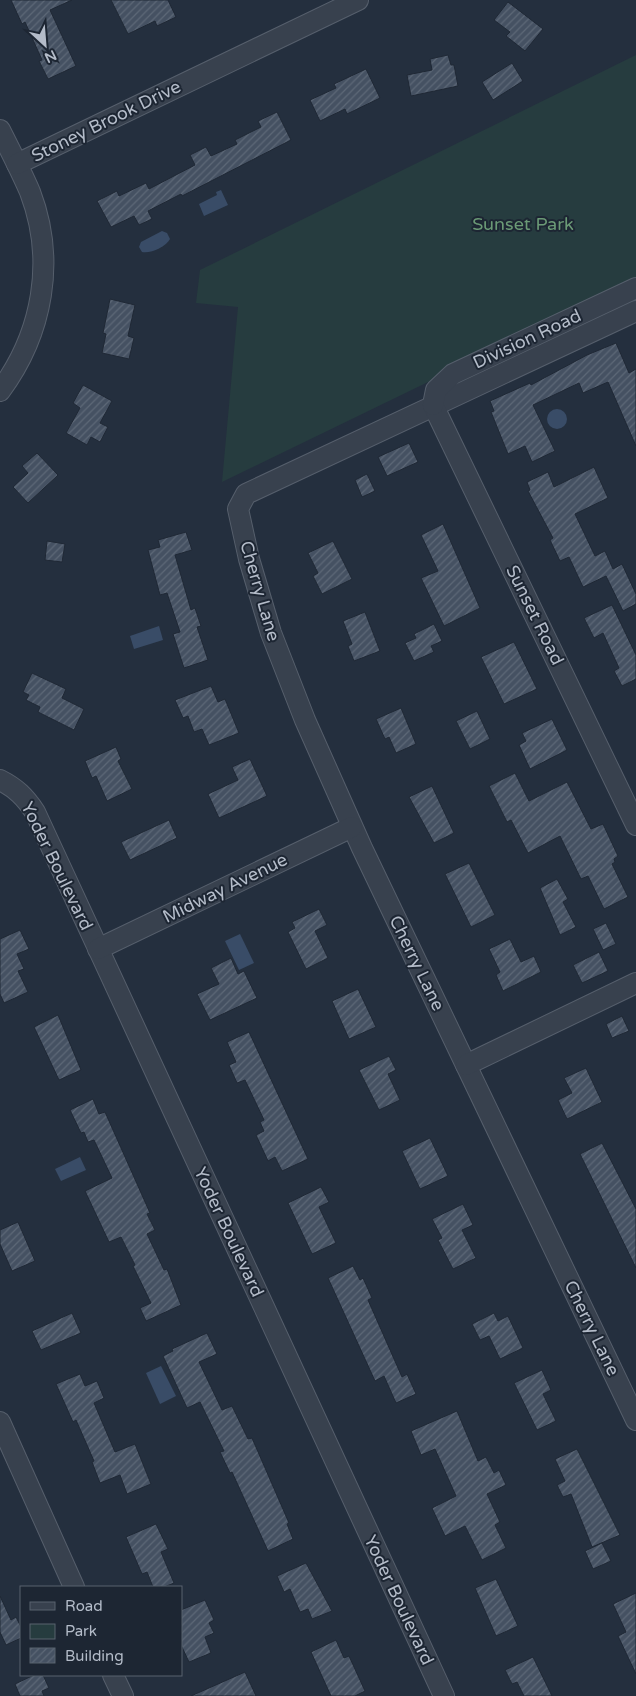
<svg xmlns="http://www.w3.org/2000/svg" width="636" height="1696" font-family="'Varela Round',sans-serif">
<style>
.green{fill:#263c3f}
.water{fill:#394c67}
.building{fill:url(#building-hatch);stroke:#1f2835}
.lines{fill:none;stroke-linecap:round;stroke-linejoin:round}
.minor-casing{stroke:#565f6c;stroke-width:22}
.minor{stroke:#38414e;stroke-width:20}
.labels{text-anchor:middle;stroke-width:4;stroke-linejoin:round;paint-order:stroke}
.street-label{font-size:18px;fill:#b4bcc9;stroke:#1d2633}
.park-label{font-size:18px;fill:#6b9a76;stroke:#1d2633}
</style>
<defs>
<pattern id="building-hatch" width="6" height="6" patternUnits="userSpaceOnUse" patternTransform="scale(1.25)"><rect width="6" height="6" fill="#455162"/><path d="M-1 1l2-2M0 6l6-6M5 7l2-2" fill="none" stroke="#5d6877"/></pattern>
</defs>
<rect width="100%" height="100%" fill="#242f3e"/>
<path class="green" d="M636 55V281L222 482 238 307 196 303 200 270Z"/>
<g class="water">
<path d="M221 190 228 205 204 216 199 204 217 195 216 192Z"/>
<path d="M162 231 167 233 170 239C166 247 150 254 142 252L139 247 141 242Z"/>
<circle cx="557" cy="419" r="10"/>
<path d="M159 626 163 640 134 649 130 636Z"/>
<path d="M240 934 254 963 239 970 225 941Z"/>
<path d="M80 1157 86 1170 61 1181 55 1169Z"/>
<path d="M161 1366 176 1396 160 1404 146 1373Z"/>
</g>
<g class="building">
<path d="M11 0H72L50 10 76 66 48 79 39 61 42 60 25 22 22 24Z"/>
<path d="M111 0H168L176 17 157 26 155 21 128 34Z"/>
<path d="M508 2 543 29 525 51 506 36 510 32 494 20Z"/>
<path d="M448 55 451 65H454L458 86 411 96 407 75 432 70 430 59Z"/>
<path d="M512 63 523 81 493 100 482 82Z"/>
<path d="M366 69 380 98 347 114 345 109 320 121 310 100 336 88 334 84Z"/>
<path d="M277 112 291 140 182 196 181 194 148 211 152 219 139 225 134 216 111 227 97 201 117 191 119 196 146 183 149 189 195 165 190 155 206 147 211 156 237 144 235 140 261 127 258 121Z"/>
<path d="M110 299 135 305 128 336 134 338 129 359 102 353 106 334 103 333Z"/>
<path d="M616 343 629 373 636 369V446L608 382 583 393 579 383 533 405 555 451 532 462 525 446 508 454 491 412 494 411 490 401 530 383 531 385 587 355Z"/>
<path d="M83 385 112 401 100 423 108 427 100 442 91 437 87 445 66 433 80 408 73 403Z"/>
<path d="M409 443 418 462 387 476 378 457Z"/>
<path d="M37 453 58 475 28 503 13 487 28 473 22 466Z"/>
<path d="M594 467 608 498 575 514 595 556 605 551 613 569 622 564 636 594V604L623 611 606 576 583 587 569 557 560 561 550 540 553 538 528 491 530 490 527 482 548 472 554 487Z"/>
<path d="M367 474 375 491 362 497 355 480Z"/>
<path d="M443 524 480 608 444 626 421 578 438 571 421 535Z"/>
<path d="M186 532 192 550 175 555 191 610 195 608 201 626 197 627 208 660 184 668 173 634 180 632 167 593 160 595 148 550 160 547 158 540Z"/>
<path d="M47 541 65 544 62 562 45 560Z"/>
<path d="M333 541 352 579 322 594 313 576 318 573 308 553Z"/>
<path d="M612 605 636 655V679L622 686 614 671 619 668 603 633 594 638 584 618Z"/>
<path d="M365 612 380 651 354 661 348 646 352 644 343 621Z"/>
<path d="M434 624 442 641 431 646 434 652 414 661 405 643 416 638 414 634Z"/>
<path d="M514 642 537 689 504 704 481 657Z"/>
<path d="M32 673 66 689 62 698 84 709 74 730 38 712 40 707 26 700 29 695 23 692Z"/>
<path d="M211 686 218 702 225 699 239 733 209 745 202 729 194 732 188 716 183 718 175 700Z"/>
<path d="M401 708 416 744 396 753 389 737 385 739 376 719Z"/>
<path d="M477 711 490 739 470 749 456 721Z"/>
<path d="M552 719 567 750 530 769 519 745 526 741 522 733Z"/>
<path d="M116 747 121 759 118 761 132 789 107 801 96 776 92 778 85 761Z"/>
<path d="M250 759 267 796 219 818 208 794 238 780 232 767Z"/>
<path d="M515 773 529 801 567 782 591 829 603 824 618 856 614 859 615 862 612 864 628 897 604 909 588 876 581 879 560 836 528 853 511 820 507 822 489 786Z"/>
<path d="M432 786 454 833 434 843 409 797Z"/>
<path d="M169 820 177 838 130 860 121 842Z"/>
<path d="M469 863 495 915 471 927 445 874Z"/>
<path d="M557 879 568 899 563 902 576 927 560 935 540 888Z"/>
<path d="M319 909 327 925 315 931 328 958 306 969 288 932 295 928 292 922Z"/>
<path d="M606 923 616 944 603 950 593 929Z"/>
<path d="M20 930 29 949 17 954 24 969 18 971 28 992 4 1003 0 994V939Z"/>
<path d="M510 939 521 962 534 956 541 972 503 991 496 975 500 972 489 949Z"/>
<path d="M599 952 608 971 582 983 573 965Z"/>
<path d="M231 958 238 974 244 971 257 998 210 1020 197 994 219 984 211 968Z"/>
<path d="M358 989 376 1027 349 1039 332 1001Z"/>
<path d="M58 1015 81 1070 59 1080 34 1027Z"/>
<path d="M622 1016 629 1031 612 1038 606 1024Z"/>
<path d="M249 1032 308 1159 282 1171 275 1157 268 1161 256 1135 264 1131 260 1122 264 1120 245 1080 237 1083 229 1065 236 1062 227 1042Z"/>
<path d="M389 1056 396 1070 388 1074 400 1100 379 1110 359 1070Z"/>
<path d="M586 1068 602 1102 567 1119 558 1100 572 1093 564 1078Z"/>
<path d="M93 1099 99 1114 105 1112 150 1213 147 1214 155 1230 147 1234 164 1270 167 1269 181 1305 146 1321 140 1308 151 1303 133 1266 135 1265 121 1237 109 1242 85 1191 112 1178 94 1140 88 1142 84 1132 81 1133 70 1110Z"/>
<path d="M430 1138 448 1176 420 1189 402 1151Z"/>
<path d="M602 1143 636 1209V1268L580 1154Z"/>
<path d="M321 1187 329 1202 319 1207 336 1243 312 1254 288 1203Z"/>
<path d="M463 1204 473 1225 462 1230 476 1258 453 1269 438 1240 442 1238 432 1219Z"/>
<path d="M18 1222 35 1261 12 1271 0 1244V1230Z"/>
<path d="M353 1266 360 1280 363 1278 372 1298 368 1300 402 1377 407 1374 416 1394 396 1403 384 1376 375 1381 328 1278Z"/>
<path d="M72 1313 81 1333 41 1350 32 1331Z"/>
<path d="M494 1313 498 1321 508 1316 523 1348 500 1359 489 1336 480 1340 472 1324Z"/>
<path d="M207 1333 217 1354 199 1362 222 1410 232 1406 248 1439 252 1438 289 1523 287 1524 293 1539 268 1551 232 1472 230 1473 220 1452 224 1451 200 1402 187 1408 163 1356 173 1351 172 1349Z"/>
<path d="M542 1370 551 1390 543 1394 556 1421 537 1430 514 1383Z"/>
<path d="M80 1374 85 1386 97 1381 104 1398 94 1403 115 1452 135 1444 151 1484 127 1494 120 1475 100 1483 92 1462 94 1461 76 1420 73 1422 56 1384Z"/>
<path d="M457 1411 478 1461 486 1457 494 1473 499 1470 506 1485 487 1494 500 1522 495 1525 506 1548 482 1560 465 1526 445 1536 432 1508 456 1496 435 1449 421 1455 411 1431Z"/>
<path d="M577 1449 620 1535 592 1547 571 1494 563 1497 557 1485 565 1481 555 1459Z"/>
<path d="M156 1524 168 1549 161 1552 174 1583 164 1587H153L147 1572 142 1574 126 1537Z"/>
<path d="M602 1543 611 1561 593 1569 585 1551Z"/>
<path d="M306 1563 332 1611 312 1619 308 1609 300 1612 290 1589 284 1592 277 1576Z"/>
<path d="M496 1579 518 1626 496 1636 475 1588Z"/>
<path d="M636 1593V1674L618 1636 626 1632 613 1604Z"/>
<path d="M0 1596 11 1620 16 1617 21 1627V1638L6 1645 0 1632Z"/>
<path d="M205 1600 214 1620 209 1623 214 1633 205 1637 211 1653 189 1662 181 1645V1610Z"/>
<path d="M336 1640 344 1658 349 1656 365 1691 355 1696H331L311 1652Z"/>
<path d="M533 1657 552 1696H524L517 1682 512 1684 505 1670Z"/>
<path d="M245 1672 256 1696H191Z"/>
<path d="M34 1675H43L49 1688 42 1691 44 1696H20L15 1684Z"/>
</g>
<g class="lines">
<g class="minor-casing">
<g id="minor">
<path d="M0 130C10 150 21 171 30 192 56 260 43 333 0 391"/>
<path d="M17 164 358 0"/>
<path d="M636 311 246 494 238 509 249 559 271 633 305 720 362 848 636 1420"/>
<path d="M433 405 636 825"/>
<path d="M433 405 436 390 453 374 636 288"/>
<path d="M0 780C16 788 25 797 35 812L444 1696"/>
<path d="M98 949 352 827"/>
<path d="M466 1065 636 983"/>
<path d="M0 1422 74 1587"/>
<path d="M113 1675 123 1696"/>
</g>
</g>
<use href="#minor" class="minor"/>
</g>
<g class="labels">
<g class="street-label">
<text transform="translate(106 121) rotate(-26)" y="6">Stoney Brook Drive</text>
<text transform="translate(527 339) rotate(-25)" y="6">Division Road</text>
<text transform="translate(260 591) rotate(74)" y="6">Cherry Lane</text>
<text transform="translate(535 615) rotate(64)" y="6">Sunset Road</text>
<text transform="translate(57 866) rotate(64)" y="6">Yoder Boulevard</text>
<text transform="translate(225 888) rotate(-26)" y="6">Midway Avenue</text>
<text transform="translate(417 963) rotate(64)" y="6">Cherry Lane</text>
<text transform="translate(229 1232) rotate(65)" y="6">Yoder Boulevard</text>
<text transform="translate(592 1328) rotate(64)" y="6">Cherry Lane</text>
<text transform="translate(399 1600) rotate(65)" y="6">Yoder Boulevard</text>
</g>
<g class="park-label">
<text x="523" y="230">Sunset Park</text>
</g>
</g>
<rect x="20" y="1586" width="162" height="90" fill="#1d2633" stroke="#59626f"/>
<rect x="30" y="1602" width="25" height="8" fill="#38414e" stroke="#59626f"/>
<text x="65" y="1611" font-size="15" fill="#b4bcc9">Road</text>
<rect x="30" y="1624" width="25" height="15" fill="#263c3f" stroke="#59626f"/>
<text x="65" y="1636" font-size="15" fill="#b4bcc9">Park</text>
<rect x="30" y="1648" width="25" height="15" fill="url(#building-hatch)" stroke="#59626f"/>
<text x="65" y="1661" font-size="15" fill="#b4bcc9">Building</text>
<g transform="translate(45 45) rotate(154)" stroke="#1d2633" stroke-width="4" paint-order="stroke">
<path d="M0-4L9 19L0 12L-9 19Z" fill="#b4bcc9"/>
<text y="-8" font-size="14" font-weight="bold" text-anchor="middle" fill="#b4bcc9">N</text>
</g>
</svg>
